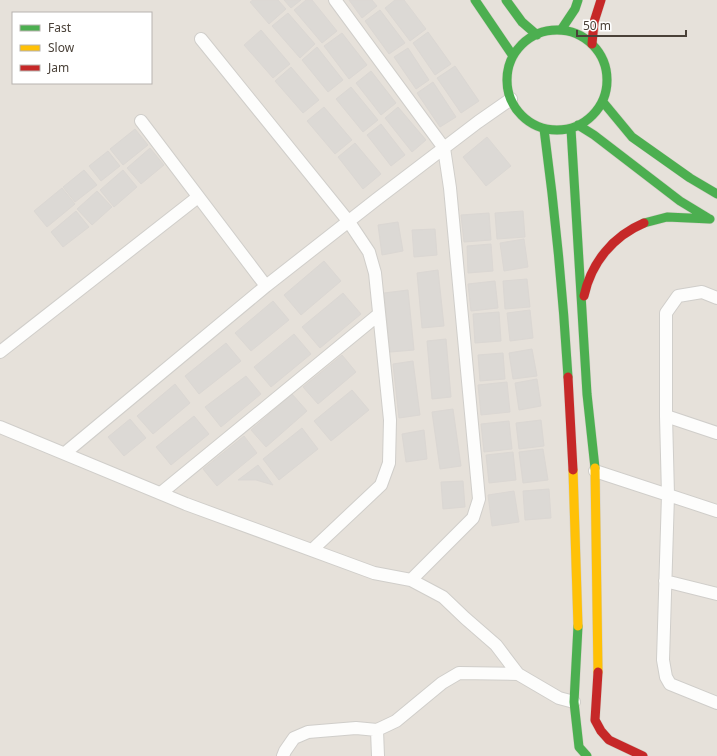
<svg xmlns="http://www.w3.org/2000/svg" width="717" height="756" font-family="'Noto Sans',sans-serif">
<style>
.residential{fill:#e6e1da;fill-rule:evenodd}
.building{fill:#dcd9d5;stroke:#dbd7d3}
.lines{fill:none;stroke-linecap:round;stroke-linejoin:round}
.street-casing{stroke:#d0ceca;stroke-width:14}
.fast-casing{stroke:#d3cec5;stroke-width:10}
.slow-casing{stroke:#d3cec5;stroke-width:10}
.jam-casing{stroke:#d3cec5;stroke-width:10}
.street{stroke:#fdfdfc;stroke-width:12}
.fast{stroke:#4caf50;stroke-width:9}
.slow{stroke:#ffc107;stroke-width:9}
.jam{stroke:#c62828;stroke-width:9}
</style>
<rect width="100%" height="100%" fill="#f2f0ed"/>
<path class="residential" d="M0,0H717V756H0ZM13,13H151V83H13Z"/>
<path class="building" d="M253,0H278L286,9L269,24L250,2Z
M284,0H301L291,8Z
M306,0H312L337,31L322,43L294,10Z
M349,0H372L377,6L362,18Z
M395,0H404L426,29L410,41L385,8Z
M380,10L405,43L389,54L365,21Z
M288,13L315,44L300,58L272,26Z
M261,30L290,64L273,78L244,45Z
M428,32L451,64L435,75L413,43Z
M342,33L367,65L349,79L324,46Z
M317,47L343,80L328,92L302,60Z
M408,48L429,80L416,89L394,57Z
M455,66L479,101L461,113L437,78Z
M291,67L319,100L303,113L275,81Z
M371,71L396,103L381,115L356,83Z
M433,82L456,117L440,127L417,93Z
M351,87L378,120L363,132L336,99Z
M324,107L352,140L335,154L307,121Z
M398,107L426,140L412,152L385,118Z
M381,124L405,155L391,166L367,135Z
M135,129L148,145L123,165L110,149Z
M487,137L511,166L486,186L463,157Z
M355,143L381,174L363,189L338,157Z
M150,148L164,165L141,184L127,168Z
M108,151L120,166L101,181L89,166Z
M84,170L97,185L75,202L63,187Z
M123,170L137,187L114,207L100,190Z
M62,188L75,204L47,227L34,211Z
M97,191L112,207L92,225L77,209Z
M76,211L89,227L63,247L51,232Z
M523,211L525,237L497,239L495,213Z
M489,213L491,240L464,242L461,215Z
M398,222L403,251L382,255L378,225Z
M435,229L437,255L414,257L412,230Z
M524,239L528,267L504,271L500,243Z
M491,244L493,271L468,273L467,246Z
M324,261L341,281L301,315L284,295Z
M438,270L444,326L422,328L417,273Z
M527,279L530,307L505,309L503,281Z
M495,281L498,308L471,311L468,284Z
M408,290L414,350L390,352L384,293Z
M343,293L361,314L320,348L302,327Z
M273,301L289,320L251,351L235,333Z
M530,310L533,338L510,341L507,313Z
M499,312L501,341L475,343L473,314Z
M294,334L311,354L271,387L254,367Z
M446,339L451,397L432,399L427,341Z
M226,343L241,361L199,394L185,376Z
M532,349L537,376L513,379L509,353Z
M503,353L505,379L480,381L478,355Z
M342,355L356,372L318,404L303,387Z
M413,361L420,415L399,418L393,364Z
M246,376L261,394L221,427L205,407Z
M537,379L541,406L519,410L515,383Z
M507,382L510,412L481,415L478,385Z
M175,384L190,403L153,434L137,416Z
M352,390L369,410L331,441L314,421Z
M292,394L307,411L266,447L251,430Z
M453,409L461,466L440,469L432,412Z
M194,416L209,434L171,465L156,447Z
M130,419L146,438L124,456L108,437Z
M541,420L544,446L519,449L516,423Z
M509,421L512,449L484,452L481,424Z
M302,428L318,449L279,480L263,459Z
M424,430L427,459L406,462L402,434Z
M244,436L257,453L217,486L203,469Z
M543,449L548,480L523,483L519,452Z
M513,452L516,480L489,483L486,455Z
M258,465L273,485L256,480H238Z
M463,481L465,507L443,509L441,482Z
M549,489L551,518L525,520L523,491Z
M514,491L519,522L492,526L488,495Z"/>
<g class="lines">
<g class="street-casing">
<path id="street" d="M335,0L444,148L450,188L479,499L473,518L411,580
M201,39L349,222L369,252L375,273L390,420L389,463L381,485L312,550
M141,121L266,286
M717,298L702,292L678,296L666,313V416L668,495L663,660L666,677L670,684L717,703
M0,352L198,197
M666,416L717,433
M0,427L186,504L374,573L411,580L443,597L465,618L496,645L518,674
M65,453L266,286L377,199L478,122L511,99
M595,471L717,511
M161,493L378,315
M665,581L717,594
M377,730L378,756
M283,756L285,751L294,738L308,732L356,728L377,730L396,721L442,683L459,673L518,674L559,698L574,702"/>
</g>
<g class="fast-casing">
<path id="fast" d="M475,0L513,56
M506,0L522,22L537,35
M561,30L575,9L578,0
M507 80a50 50 0 1 1 100 0a50 50 0 1 1-100 0Z
M603,102L632,137L690,178L717,194
M578,125L594,135L680,201L708,218
M544,129C555,211 563,294 568,377
M571,129L587,394L595,468
M644,223L667,217L710,219
M578,626L574,702L579,747L587,756"/>
</g>
<g class="slow-casing">
<path id="slow" d="M595,468L598,672
M573,470L578,626"/>
</g>
<g class="jam-casing">
<path id="jam" d="M592,44L594,22L601,0
M584,296C591,263 613,236 644,223
M568,377L573,470
M598,672L595,720L601,731L609,740L643,756"/>
</g>
<use href="#street" class="street"/>
<use href="#fast" class="fast"/>
<use href="#slow" class="slow"/>
<use href="#jam" class="jam"/>
</g>
<rect x="12" y="12" width="140" height="72" fill="#ffffff" stroke="#b7b3af"/>
<rect x="20" y="25" width="20" height="6" fill="#4caf50" stroke="#b7b3af"/>
<text x="48" y="32" font-size="12" fill="#4a4138">Fast</text>
<rect x="20" y="45" width="20" height="6" fill="#ffc107" stroke="#b7b3af"/>
<text x="48" y="52" font-size="12" fill="#4a4138">Slow</text>
<rect x="20" y="65" width="20" height="6" fill="#c62828" stroke="#b7b3af"/>
<text x="48" y="72" font-size="12" fill="#4a4138">Jam</text>
<path d="M577 30v6h109v-6" fill="none" stroke="#4a4138" stroke-width="2"/>
<text x="583" y="30" font-size="12" fill="#4a4138" stroke="#ffffff" stroke-width="3" paint-order="stroke">50 m</text>
</svg>
